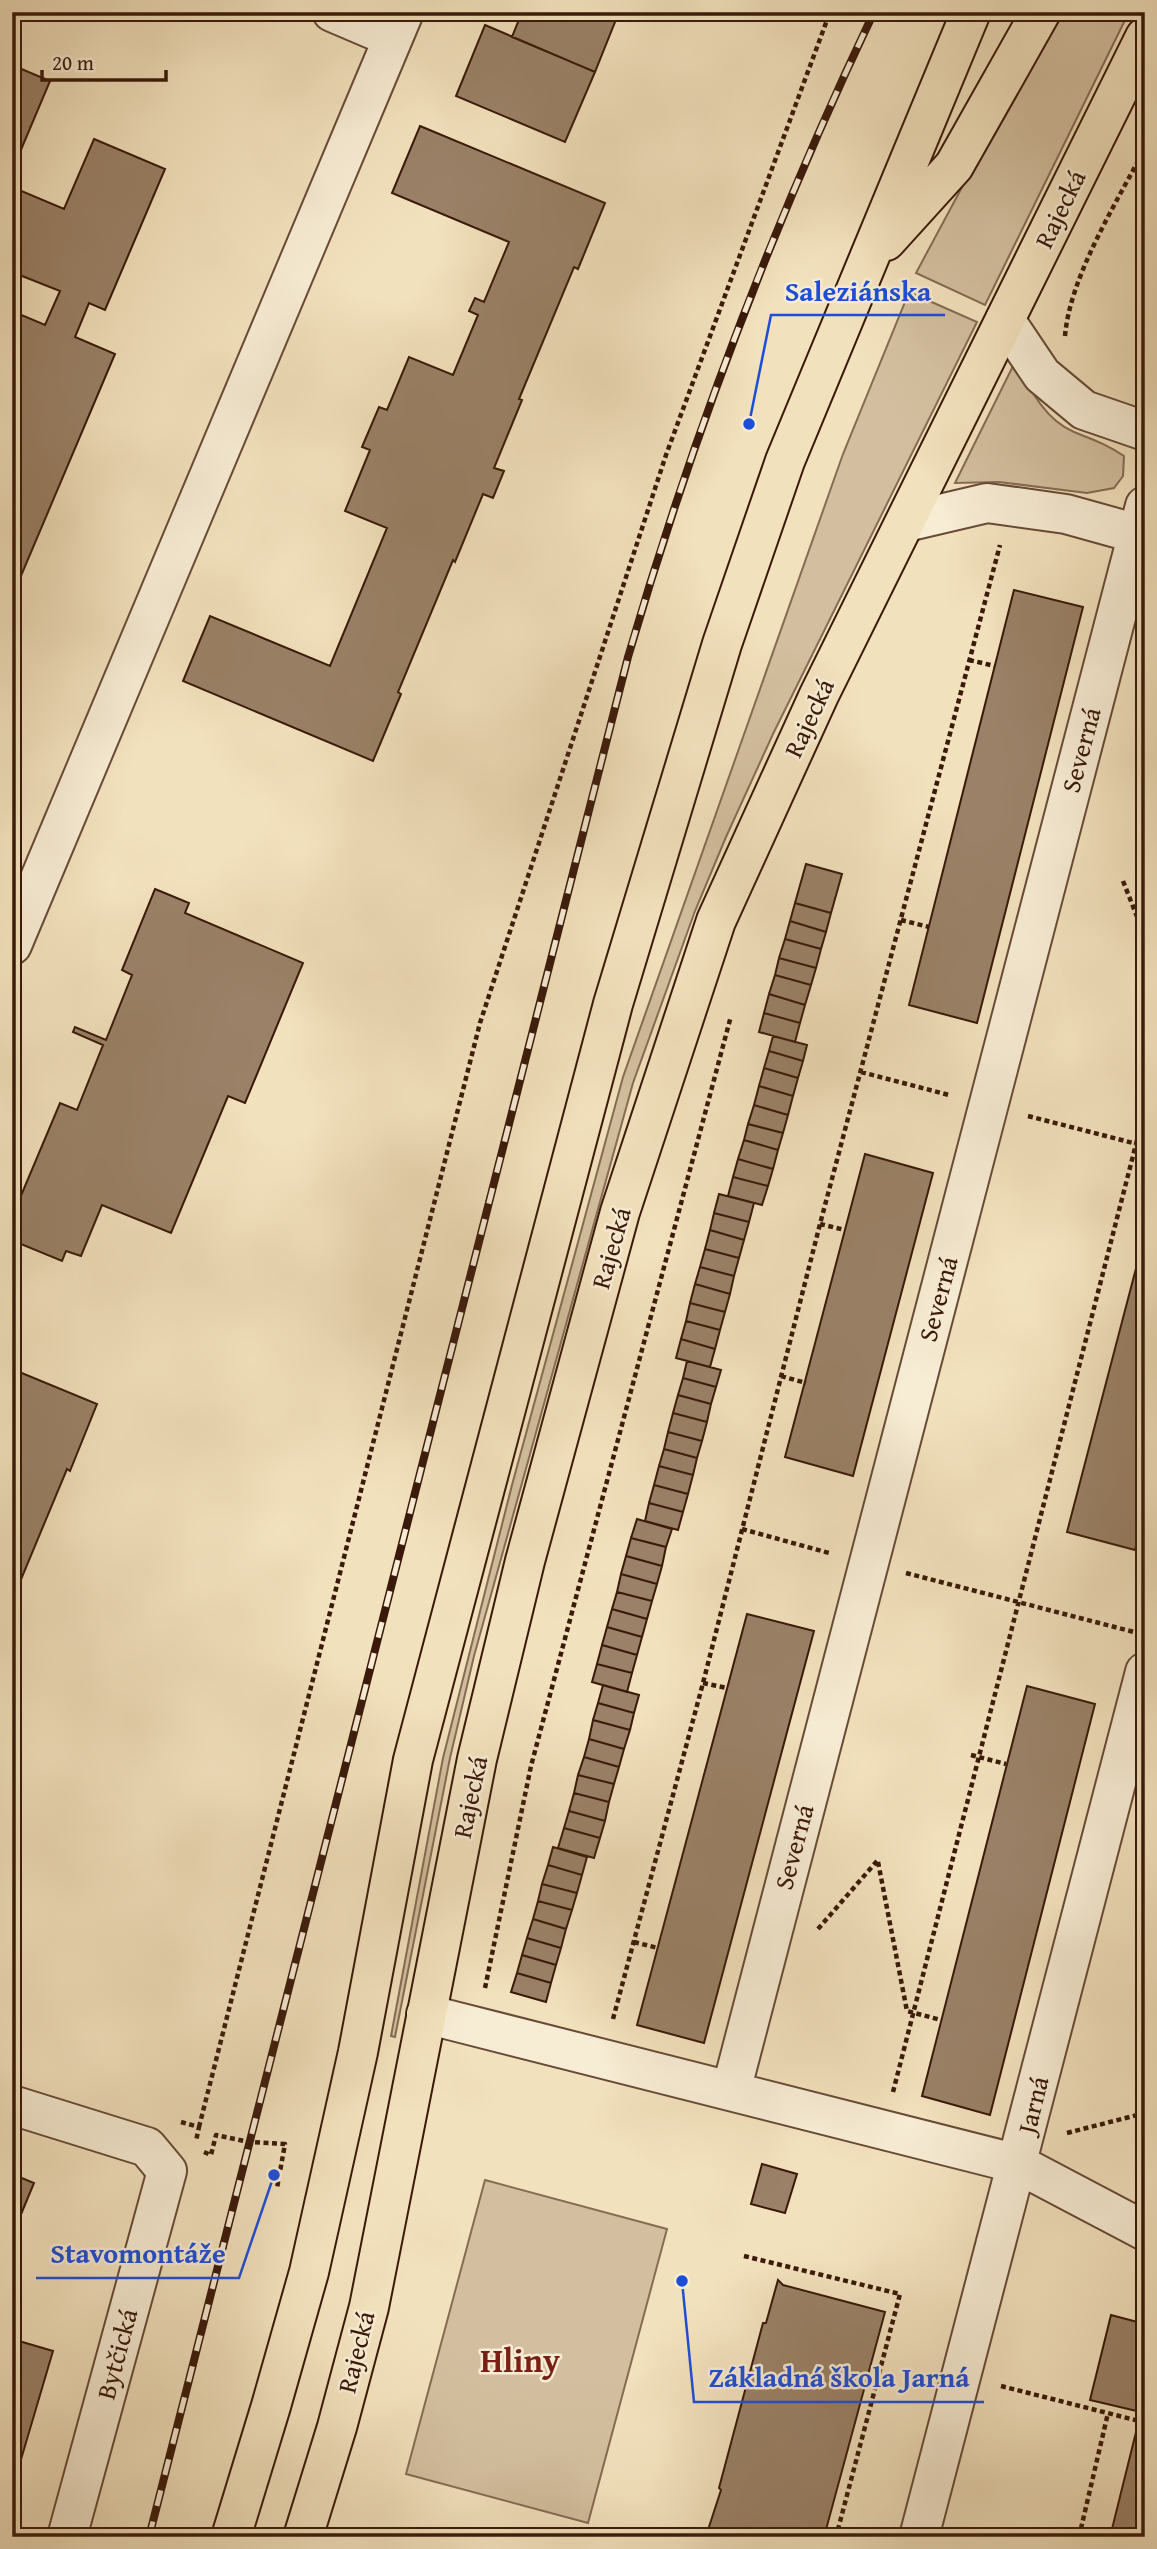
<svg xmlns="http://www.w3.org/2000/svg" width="1157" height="2549" font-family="'Gentium Book Plus',serif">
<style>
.green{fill:#d3bf9f;stroke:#866c54;stroke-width:2}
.building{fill:#9a8167;stroke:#3a190a;stroke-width:2}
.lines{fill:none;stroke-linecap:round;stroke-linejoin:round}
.minor-casing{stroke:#684b37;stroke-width:42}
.major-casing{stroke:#3a190a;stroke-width:42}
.path{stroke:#3a190a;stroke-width:4.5;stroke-dasharray:5 3.5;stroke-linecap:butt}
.minor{stroke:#f7ecd4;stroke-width:38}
.major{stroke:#f2e1bd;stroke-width:38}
.rail-casing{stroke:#3a190a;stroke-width:8}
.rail{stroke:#f7ecd4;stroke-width:5;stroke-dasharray:16;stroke-linecap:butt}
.labels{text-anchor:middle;stroke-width:5;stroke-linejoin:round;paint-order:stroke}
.street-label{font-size:26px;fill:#3a190a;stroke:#f7ecd4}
.district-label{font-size:33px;font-weight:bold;fill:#7a1f14;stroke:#f7ecd4}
.leader{fill:none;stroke:#1d4ed8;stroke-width:2.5}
.callout-dot{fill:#1d4ed8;stroke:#f7ecd4;stroke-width:2.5}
.callout-label{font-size:28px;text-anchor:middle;font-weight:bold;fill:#1d4ed8;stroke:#f7ecd4;stroke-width:5;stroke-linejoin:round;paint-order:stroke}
</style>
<rect width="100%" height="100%" fill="#f2e1bd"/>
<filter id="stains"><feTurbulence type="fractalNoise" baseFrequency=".00286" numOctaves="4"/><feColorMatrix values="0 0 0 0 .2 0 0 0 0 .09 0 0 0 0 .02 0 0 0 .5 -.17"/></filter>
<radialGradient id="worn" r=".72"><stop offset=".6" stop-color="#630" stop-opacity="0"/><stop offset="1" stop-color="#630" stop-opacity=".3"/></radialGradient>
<path class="green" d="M1063,12H1129L985,305L916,273L968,176Z
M909,292L977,322L773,734L726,837L695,911L633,1083L474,1656L450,1758L395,2037L391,2036L443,1758L512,1485L623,1077L843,454Z
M1019,365C1031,392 1046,420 1074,432C1094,440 1106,444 1124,456L1123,476L1114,488L1087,493L999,482L955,483L1012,368Z
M485,2180L667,2229L588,2523L406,2474Z"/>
<path class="building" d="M522,12H619L595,72L512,37Z
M485,25L595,72L565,142L456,96Z
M12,65L50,81L12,171Z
M420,126L605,203L578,269L574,267L519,399L522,400L494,468L504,471L493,498L483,494L455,562L453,560L398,692L401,694L373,761L183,681L210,616L330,666L387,528L345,511L370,450L362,447L379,407L387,410L409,357L453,375L478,315L469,311L475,298L484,302L509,242L392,193Z
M94,139L165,169L105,310L89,303L75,337L115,354L12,597V311L45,325L60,291L12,272V187L64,209Z
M1014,590L1083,607L977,1023L909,1005Z
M806,864L842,874L831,913L795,903Z
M155,889L189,903L185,913L303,963L245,1103L228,1096L171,1233L102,1205L81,1256L66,1251L62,1261L16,1242L21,1232L12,1229V1217L60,1103L77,1110L103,1045L73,1032L75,1027L106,1040L132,975L122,970Z
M795,903L831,913L826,932L790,921Z
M790,921L826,932L821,949L785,939Z
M785,939L821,949L816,968L779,958Z
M779,958L816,968L811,985L775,975Z
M775,975L811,985L805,1005L769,994Z
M769,994L805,1005L800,1023L764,1013Z
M764,1013L800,1023L795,1042L759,1032Z
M773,1036L807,1045L803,1061L769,1051Z
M769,1051L803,1061L798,1078L764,1068Z
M764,1068L798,1078L793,1096L759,1086Z
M759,1086L793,1096L788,1115L754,1105Z
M754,1105L788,1115L783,1133L748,1124Z
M748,1124L783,1133L778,1150L744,1140Z
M744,1140L778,1150L773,1169L738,1159Z
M865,1154L933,1173L853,1476L785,1457Z
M738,1159L773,1169L768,1186L733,1177Z
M733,1177L768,1186L762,1205L728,1196Z
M719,1194L754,1203L749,1222L714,1213Z
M714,1213L749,1222L744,1240L710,1230Z
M710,1230L744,1240L739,1258L705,1249Z
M1145,1234V1514L1135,1550L1067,1532Z
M705,1249L739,1258L734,1276L700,1267Z
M700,1267L734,1276L730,1294L695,1284Z
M695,1284L730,1294L725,1312L690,1303Z
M690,1303L725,1312L720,1330L686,1321Z
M686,1321L720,1330L715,1349L681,1339Z
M681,1339L715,1349L710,1367L676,1358Z
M687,1361L721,1370L716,1387L683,1378Z
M12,1369L97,1404L70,1471L67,1469L12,1601L15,1602L12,1608Z
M683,1378L716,1387L711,1404L678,1395Z
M678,1395L711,1404L707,1422L673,1413Z
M673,1413L707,1422L702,1441L668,1432Z
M668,1432L702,1441L697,1458L664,1449Z
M664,1449L697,1458L693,1475L659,1466Z
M659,1466L693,1475L688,1494L654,1485Z
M654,1485L688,1494L683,1512L649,1503Z
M649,1503L683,1512L678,1530L645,1521Z
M637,1519L672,1529L666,1547L631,1538Z
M631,1538L666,1547L662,1566L626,1556Z
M626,1556L662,1566L657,1584L621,1574Z
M621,1574L657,1584L652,1601L617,1592Z
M617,1592L652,1601L647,1619L612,1609Z
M612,1609L647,1619L642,1637L607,1627Z
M747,1614L814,1631L704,2043L637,2025Z
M607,1627L642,1637L637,1655L602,1645Z
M602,1645L637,1655L632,1673L597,1664Z
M597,1664L632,1673L627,1692L592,1682Z
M603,1685L639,1695L634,1713L598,1703Z
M1027,1686L1095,1704L990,2115L922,2096Z
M598,1703L634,1713L630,1730L593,1720Z
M593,1720L630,1730L624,1749L589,1739Z
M589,1739L624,1749L619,1767L584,1757Z
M584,1757L619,1767L614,1784L578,1775Z
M578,1775L614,1784L609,1802L574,1793Z
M574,1793L609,1802L605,1821L569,1811Z
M569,1811L605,1821L600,1838L564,1828Z
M564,1828L600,1838L594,1858L558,1848Z
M553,1847L587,1857L582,1875L548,1865Z
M1145,1863V1891L1138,1890Z
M548,1865L582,1875L577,1893L542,1884Z
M542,1884L577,1893L572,1910L538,1901Z
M538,1901L572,1910L566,1929L533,1919Z
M533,1919L566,1929L561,1948L527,1938Z
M527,1938L561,1948L556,1965L522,1955Z
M522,1955L556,1965L551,1983L517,1973Z
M517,1973L551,1983L546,2002L511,1992Z
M762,2164L797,2174L785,2213L751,2204Z
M12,2174L34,2183L12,2236Z
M778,2280L783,2285L885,2312L824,2537H735L712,2531L711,2533H707L721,2490L719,2488L763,2323H766Z
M1111,2315L1145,2324V2537H1110L1141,2412L1090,2400Z
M12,2339L53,2351L12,2490Z"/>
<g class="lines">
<g class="minor-casing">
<path id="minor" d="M332,12L393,38
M1005,320L1042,375L1084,410L1145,431
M906,522L987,503L1066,514L1145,536
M12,945L404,12
M426,2014L1018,2164L1145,2231
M731,2091L1145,506
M12,2105L147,2147L167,2171L67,2537
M919,2537L1145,1672"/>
</g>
<g class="major-casing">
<path id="major" d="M886,241L954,166L1041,12
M231,2537L271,2406L309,2272L358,2052L413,1760L613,1004L722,644L785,461L971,12
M303,2537L337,2427L369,2307L477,1759L525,1561L620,1212L716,921L819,695L1145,37"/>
</g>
<path class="path" d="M1065,336C1070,276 1117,202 1145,148
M969,660L995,666
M1123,881L1145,937
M901,920L929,927
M861,1072L949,1095
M1028,1116L1145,1146
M820,1224L845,1230
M781,1376L806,1383
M742,1529L829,1553
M906,1573L1134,1632
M703,1683L727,1688
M971,1755L1006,1764
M878,1862L907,2011L941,2020
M818,1929L877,1861
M634,1942L658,1948
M485,1988L531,1766L731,1016
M613,2019L703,1683L820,1224L1000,545
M893,2092L1145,1109
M181,2122L199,2127L196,2141
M199,2127L480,1023L666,455L830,12
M1067,2133L1145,2113
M204,2152L211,2155L216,2135L249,2142L285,2144L277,2188
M744,2256L900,2294L836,2537
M1141,2323L1145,2309
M1001,2386L1139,2421
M1079,2537L1108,2413"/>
<use href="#minor" class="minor"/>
<use href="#major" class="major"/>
<g class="rail-casing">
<path id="rail" d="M149,2537L628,657C693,434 774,222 874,12"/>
</g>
<use href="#rail" class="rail"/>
</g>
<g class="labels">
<g class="street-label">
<text transform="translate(1060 209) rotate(-64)" y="9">Rajecká</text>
<text transform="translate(809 718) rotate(-65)" y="9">Rajecká</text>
<text transform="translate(1081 750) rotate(-75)" y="9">Severná</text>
<text transform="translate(611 1248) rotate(-74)" y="9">Rajecká</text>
<text transform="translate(938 1299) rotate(-75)" y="9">Severná</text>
<text transform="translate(470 1797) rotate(-78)" y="9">Rajecká</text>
<text transform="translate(794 1847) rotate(-75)" y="9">Severná</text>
<text transform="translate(1033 2105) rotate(-76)" y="9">Jarná</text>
<text transform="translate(356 2352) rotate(-76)" y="9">Rajecká</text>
<text transform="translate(117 2354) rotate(-75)" y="9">Bytčická</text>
</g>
<g class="district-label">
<text x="520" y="2372">Hliny</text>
</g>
</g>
<path class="leader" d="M749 424L771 315H945M274 2175L239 2278H36M682 2281L694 2402H984"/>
<g class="callout-dot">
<circle cx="749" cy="424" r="7"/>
<circle cx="274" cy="2175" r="7"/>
<circle cx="682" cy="2281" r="7"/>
</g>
<g class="callout-label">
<text x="858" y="301">Saleziánska</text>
<text x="138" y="2263">Stavomontáže</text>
<text x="839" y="2387">Základná škola Jarná</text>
</g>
<rect width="1157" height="2549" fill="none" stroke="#f2e1bd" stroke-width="42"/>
<rect x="14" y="14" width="1129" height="2521" fill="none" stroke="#3a190a" stroke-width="3.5"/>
<rect x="21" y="21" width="1115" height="2507" fill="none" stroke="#3a190a" stroke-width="2"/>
<path d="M42 70v10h124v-10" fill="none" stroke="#3a190a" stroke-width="3.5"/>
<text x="52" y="70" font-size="21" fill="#3a190a" stroke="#f7ecd4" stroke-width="5" paint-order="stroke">20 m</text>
<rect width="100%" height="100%" filter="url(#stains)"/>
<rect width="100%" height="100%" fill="url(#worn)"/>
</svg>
